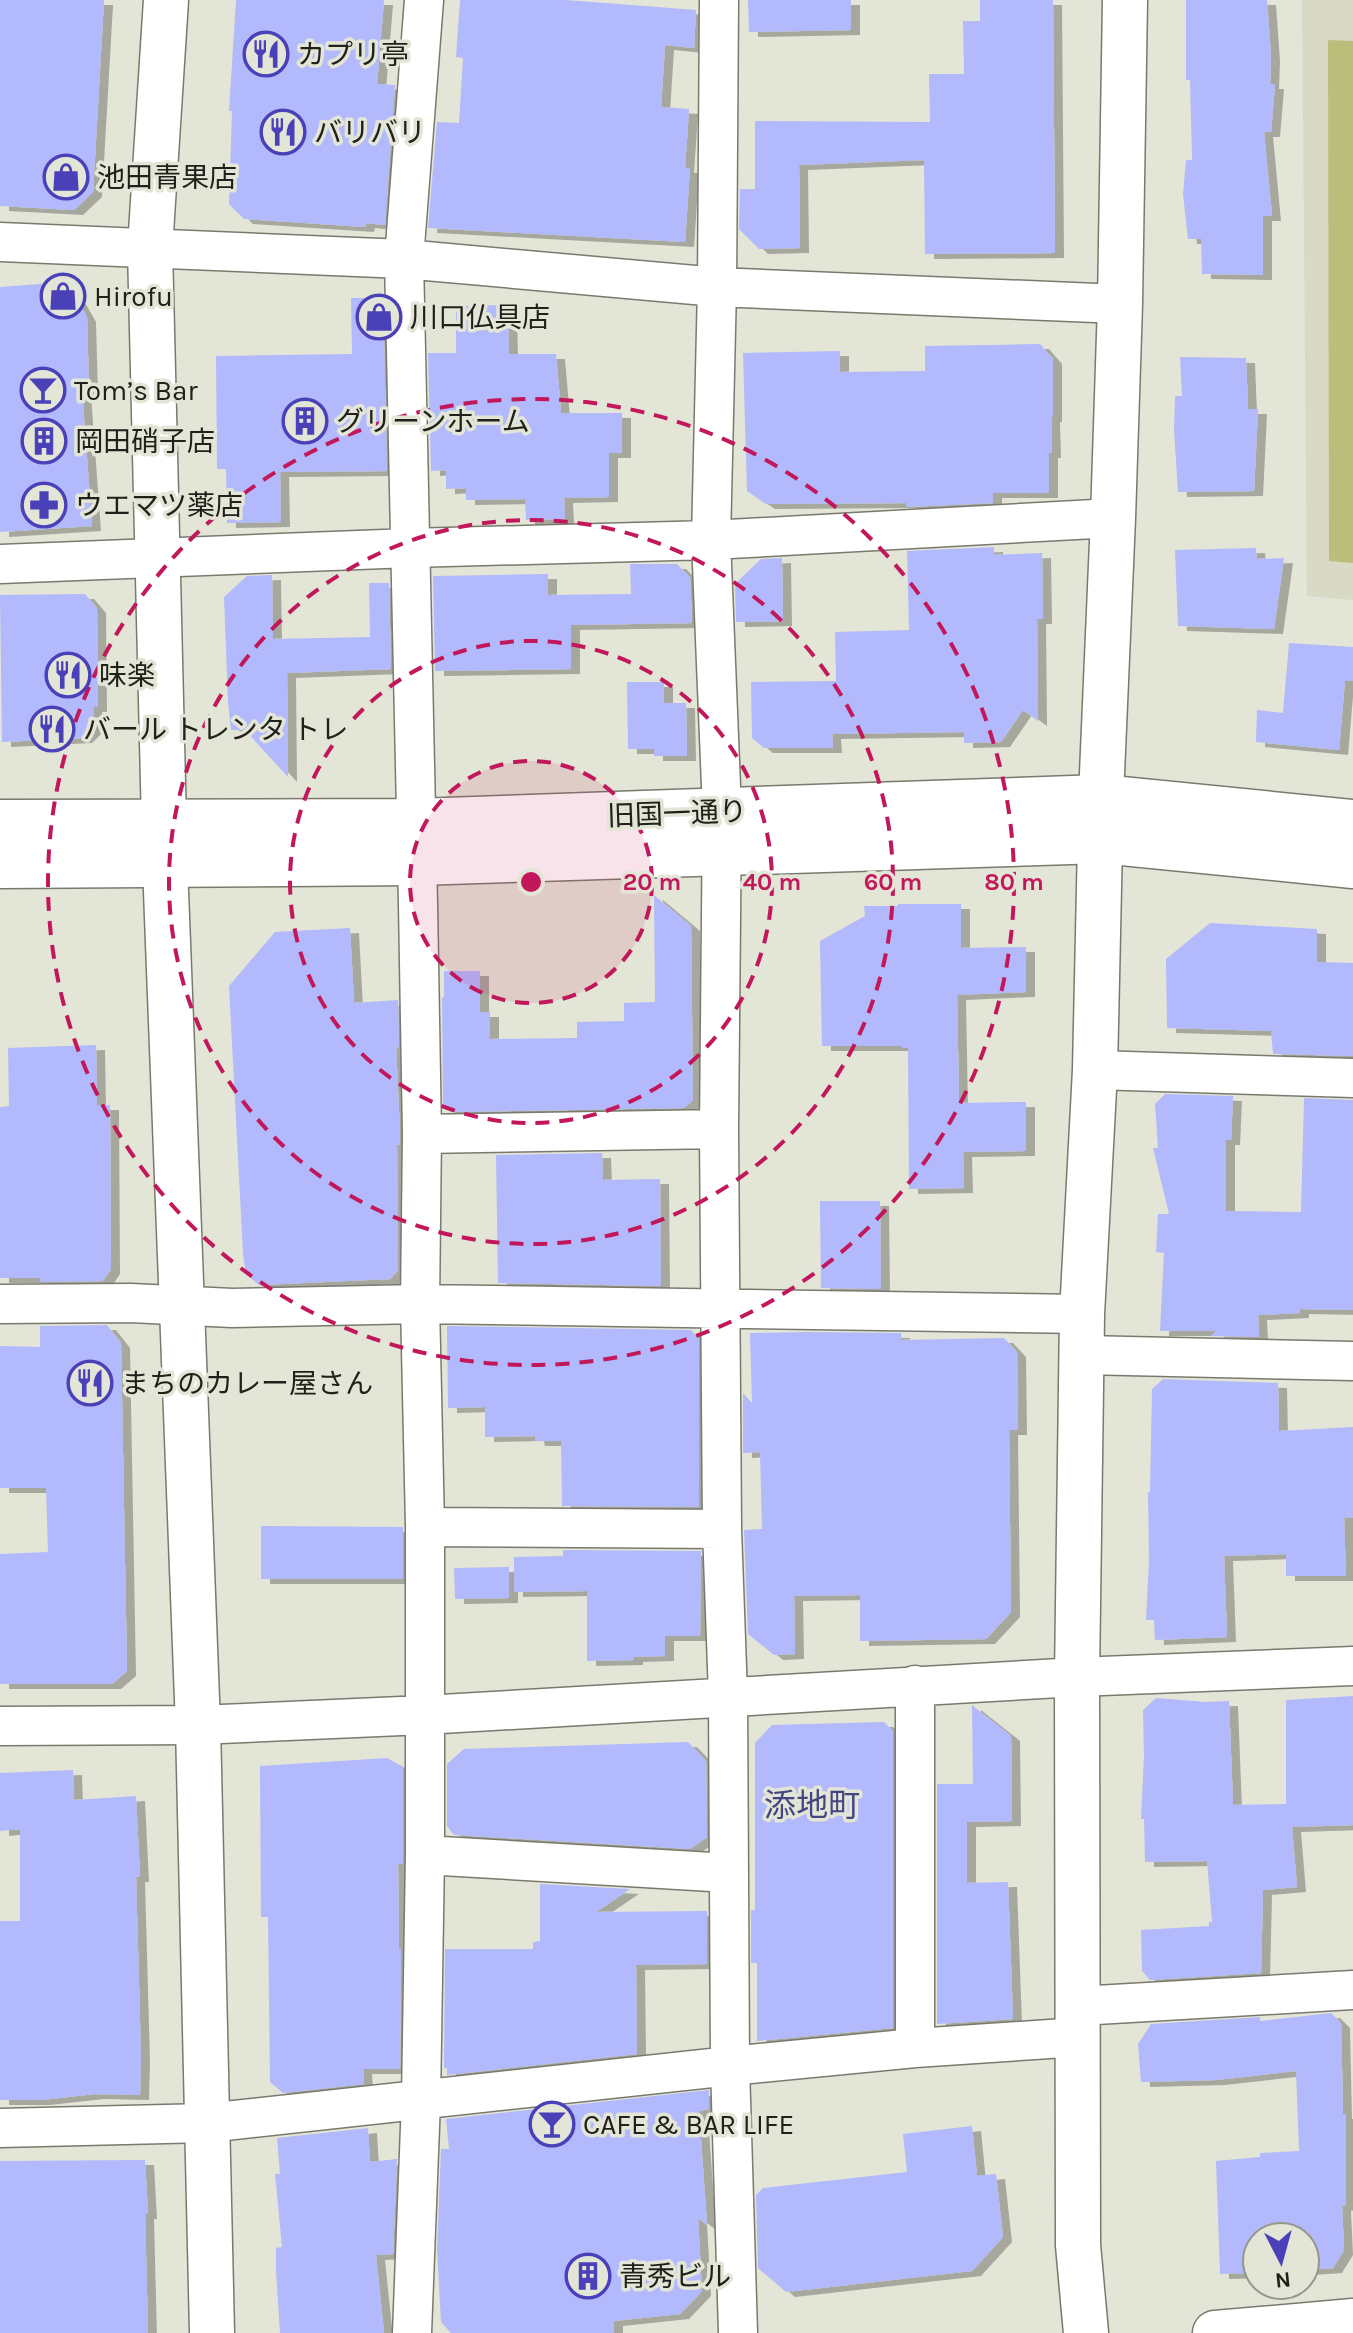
<svg xmlns="http://www.w3.org/2000/svg" width="1353" height="2333" font-family="Karla,'Noto Sans JP',sans-serif">
<style>
.built{fill:#d8dac5}
.green{fill:#babe7a}
.building{fill:#b2b9fc;filter:url(#shadow)}
.lines{fill:none;stroke-linecap:round;stroke-linejoin:round}
.minor-casing{stroke:#797a6d;stroke-width:41}
.tertiary-casing{stroke:#797a6d;stroke-width:47}
.secondary-casing{stroke:#797a6d;stroke-width:47}
.minor{stroke:#fff;stroke-width:38}
.tertiary{stroke:#fff;stroke-width:44}
.secondary{stroke:#fff;stroke-width:44}
.ring{fill:none;stroke:#c2185b;stroke-width:4;stroke-dasharray:14 10}
.labels{text-anchor:middle;stroke-width:7;stroke-linejoin:round;paint-order:stroke}
.poi-label{font-size:28px;fill:#20211b;stroke:#e3e5d6;text-anchor:start}
.street-label{font-size:28px;fill:#20211b;stroke:#e3e5d6}
.quarter-label{font-size:32px;fill:#444683;stroke:#e3e5d6}
.centre{fill:#c2185b;stroke:#e3e5d6;stroke-width:4}
.ring-label{font-size:24px;text-anchor:middle;font-weight:bold;fill:#c2185b;stroke:#e3e5d6;stroke-width:7;stroke-linejoin:round;paint-order:stroke}
</style>
<defs>
<filter id="shadow"><feDropShadow dx="9" dy="5" stdDeviation="0" flood-color="#0004"/></filter>
</defs>
<rect width="100%" height="100%" fill="#e3e5d6"/>
<path class="built" d="M1302,0H1353V600L1307,596Z"/>
<path class="green" d="M1328,40L1353,41V563L1329,561Z"/>
<path class="building" d="M0,0H104L93,192L74,210L0,206Z
M236,0H384L377,84L395,85L385,225L366,223L365,227L244,219L229,204L232,111H229Z
M460,0H566L696,10L694,48L665,45L661,107L689,109L685,168H690L685,242L428,228L437,122L459,123L463,58L456,57Z
M748,0H851V30L749,32Z
M980,0H1053L1055,253L925,254L924,160L799,165L800,248L759,249L739,229L740,189H755V121L930,122L929,74H964L963,21H980Z
M1186,0H1267L1271,56L1270,84H1275L1271,132H1264L1272,216H1263V275L1202,274L1201,239H1188L1183,194L1186,160H1192L1190,80H1186Z
M67,282L87,317L89,390H82L92,526L0,532V287Z
M351,298H383L387,471L280,472L281,522L227,523L226,469H217L216,356L352,354Z
M508,305L509,354H556L561,413H622V453H609V497L564,498L565,519L526,520L525,499L466,500V488L446,489V470L431,471L428,353H456V306Z
M1040,344L1053,359V417H1051L1052,453H1049V493H993V503L906,507V503L766,504L747,491L743,353L840,351V372L925,371V346Z
M1180,357L1246,358L1248,409H1258L1254,491L1178,492L1174,430L1175,396H1182Z
M994,547V555L1042,553L1043,619H1037L1038,721L1023,710L1001,742L964,743V732L832,734L833,748H764L752,738L751,682L836,681L835,632L909,630L907,551Z
M1256,548L1257,559L1284,558L1274,629L1178,626L1175,550Z
M782,558L783,621L736,622L735,584L761,559Z
M630,564H677L690,577L692,623L571,625V669L435,671L433,576L548,574V595L631,594Z
M272,575L273,639L370,637L369,583H389L391,669L287,673L288,777L245,730H231L228,702L224,597L247,576Z
M85,594L97,608L98,707H93L94,727L83,738L2,742L0,595Z
M1289,643L1353,647V681L1345,680L1339,750L1256,742L1257,710L1283,713Z
M627,682H664V703H686L687,756H654V749H628Z
M654,895L691,926L693,1100L684,1108L450,1112L443,1104L442,998L444,997V971H480V1012H490V1039L577,1038V1022L624,1021V1003L655,1002Z
M898,904H961V948L1026,947V992L957,995L959,1103L1026,1102V1151L963,1152L964,1188L909,1189L908,1048H902V1046H822L820,941L865,916L864,906H898Z
M1210,923L1317,929V962L1353,963V1056L1273,1054L1271,1031L1167,1028L1166,959Z
M350,928L354,1003L398,1000L399,1049L396,1045L400,1134V1145H397L398,1270L390,1279L259,1285L246,1274L243,1254L229,986L275,932Z
M96,1045L97,1105H110L111,1269L103,1281L40,1282V1278H0V1107L9,1106L8,1048Z
M1165,1094L1233,1096L1231,1140H1226V1211L1301,1212L1304,1098L1353,1100V1310L1300,1309V1313L1258,1315L1259,1337L1211,1336L1216,1331H1160L1164,1253L1156,1252L1158,1214H1169L1153,1148H1158L1155,1104Z
M602,1153L603,1180L660,1179L661,1286L498,1283L496,1155Z
M820,1201H880L881,1289L821,1288Z
M107,1325L121,1343L127,1671L112,1684H0V1554L48,1552L46,1488H0V1346L40,1347V1326Z
M447,1326L691,1330L699,1339V1507L562,1506L561,1441H536L535,1436L485,1437V1407L448,1408Z
M809,1332L901,1333V1340L1004,1338L1017,1352L1018,1430H1009L1011,1612L986,1639L860,1641V1595L794,1596L795,1654L774,1655L748,1634L744,1530L762,1529L760,1452L743,1453V1393L752,1403L750,1333Z
M1163,1379L1278,1383L1279,1431L1353,1427V1518L1344,1517L1346,1576H1286V1554L1224,1556L1227,1637L1155,1640L1154,1620H1146L1149,1561L1148,1492H1150L1152,1389Z
M261,1526L403,1527V1579H261Z
M563,1550L701,1551L700,1636H665V1656L634,1657V1660L587,1661V1591L514,1592V1557L563,1556Z
M509,1567V1598L455,1599L454,1568Z
M1353,1696V1825L1292,1827L1297,1887L1263,1890L1261,1973L1150,1980L1142,1971L1141,1930L1209,1926V1922H1212L1207,1861L1145,1862L1144,1819H1141L1144,1756L1143,1710L1156,1698L1206,1702L1229,1701L1233,1805L1286,1804V1700Z
M972,1705L1011,1736L1012,1821L967,1822V1883L1008,1882L1013,2019L937,2024V1784H973Z
M884,1722L893,1731V2028L757,2041V1963H751V1910H755V1743L772,1725Z
M688,1742L706,1761L707,1837L690,1849L454,1835L447,1826V1764L464,1749Z
M387,1758L403,1767V1864H398L399,1949H401L400,2069H363L364,2084L283,2093L270,2082L268,1917H261L260,1766Z
M73,1770L74,1800L136,1796L140,1877H136L141,2057L140,2095L95,2094L41,2100H0V1921H20V1829L0,1831V1773Z
M540,1884L630,1889L596,1912L707,1911V1964L636,1965L637,2054L447,2075V2068H444L445,1949H533V1942L540,1941Z
M1331,2013L1341,2023L1343,2114H1346V2205L1342,2206L1344,2250L1333,2268L1305,2270V2237H1257V2273L1220,2274L1216,2161L1260,2157V2153L1299,2151L1296,2071L1216,2080L1141,2082L1138,2044L1151,2024L1260,2017V2021Z
M709,2090V2109L699,2111L707,2225L698,2218L702,2291L680,2314L614,2321V2333H451L441,2322L437,2250L441,2149H449L446,2119Z
M972,2126L977,2176L996,2174L1003,2237L972,2271L786,2292L758,2268L756,2195L763,2188L907,2172L903,2134Z
M368,2128L370,2162L397,2159L393,2254L376,2255L384,2333H280L276,2271V2248L282,2247L275,2174H280L277,2138Z
M145,2160L148,2214H145L148,2333H0V2161Z"/>
<g class="lines">
<g class="minor-casing">
<path id="minor" d="M719,0L717,287L711,540L722,811L719,1129L722,1529L728,1696L730,2066L738,2333
M0,242L404,259L717,287L1120,304
M0,564L410,548L711,540L1113,518
M1095,1070L1353,1078
M422,1134L719,1129
M0,1304L131,1303L232,1308L420,1304L1082,1314
M1083,1355L1353,1361
M425,1527L722,1529
M0,1726L198,1725L424,1715L1077,1677L1353,1666
M425,1855L729,1873
M1079,2006L1353,1990
M915,2048V1685
M0,2128L207,2123L730,2066L915,2048L1079,2037
M412,2333L421,2101L425,1855V1527L420,1304L422,1134L418,904L404,259L424,0"/>
</g>
<g class="tertiary-casing">
<path id="tertiary" d="M166,0L150,248L165,865L198,1725L212,2333
M1086,2333L1078,2245L1077,1677L1082,1314L1095,1070L1101,797L1113,518L1120,304L1125,0
M1215,2333L1353,2321"/>
</g>
<g class="secondary-casing">
<path id="secondary" d="M0,822L416,821L1101,797L1353,822
M0,866L417,863L1102,841L1353,866"/>
</g>
<use href="#minor" class="minor"/>
<use href="#tertiary" class="tertiary"/>
<use href="#secondary" class="secondary"/>
</g>
<circle cx="531" cy="882" r="121" fill="#c2185b" fill-opacity=".12"/>
<g class="ring">
<circle cx="531" cy="882" r="121"/>
<circle cx="531" cy="882" r="241"/>
<circle cx="531" cy="882" r="362"/>
<circle cx="531" cy="882" r="483"/>
</g>
<defs>
<g id="restaurant-ring" transform="scale(2.3)"><circle r="9.5" fill="#e3e5d6" stroke="#4a41b8" stroke-width="1.5"/><path d="M-5-6h1v4h1v-4h1v4h1v-4h1v5L-1.5 .5V6h-2V.5L-5-1ZM5-6V6H3V1.5H1.5Q1.5-4 5-6Z" fill="#4a41b8"/></g>
<g id="shop-ring" transform="scale(2.3)"><circle r="9.5" fill="#e3e5d6" stroke="#4a41b8" stroke-width="1.5"/><path d="M-5-2.5h2.3a2.7 3.5 0 0 1 5.4 0H5L5.5 6h-11ZM-1.5-2.5h3a1.5 2.3 0 0 0-3 0Z" fill="#4a41b8"/></g>
<g id="bar-ring" transform="scale(2.3)"><circle r="9.5" fill="#e3e5d6" stroke="#4a41b8" stroke-width="1.5"/><path d="M-6-5H6L.8 .8V4.5H3.5V6h-7V4.5H-.8V.8Z" fill="#4a41b8"/></g>
<g id="building-ring" transform="scale(2.3)"><circle r="9.5" fill="#e3e5d6" stroke="#4a41b8" stroke-width="1.5"/><path d="M-4-6H4V6H1V3H-1V6H-4ZM-2.5-4.3h1.7v1.8h-1.7ZM.8-4.3h1.7v1.8H.8ZM-2.5-1h1.7V.8h-1.7ZM.8-1h1.7V.8H.8Z" fill="#4a41b8"/></g>
<g id="pharmacy-ring" transform="scale(2.3)"><circle r="9.5" fill="#e3e5d6" stroke="#4a41b8" stroke-width="1.5"/><path d="M-2-6h4v4h4v4h-4v4h-4v-4h-4v-4h4Z" fill="#4a41b8"/></g>
</defs>
<g fill-rule="evenodd">
<use href="#restaurant-ring" x="266" y="54"/>
<use href="#restaurant-ring" x="283" y="132"/>
<use href="#shop-ring" x="66" y="177"/>
<use href="#shop-ring" x="63" y="296"/>
<use href="#shop-ring" x="379" y="317"/>
<use href="#bar-ring" x="43" y="390"/>
<use href="#building-ring" x="305" y="421"/>
<use href="#building-ring" x="44" y="441"/>
<use href="#pharmacy-ring" x="44" y="505"/>
<use href="#restaurant-ring" x="68" y="675"/>
<use href="#restaurant-ring" x="52" y="729"/>
<use href="#restaurant-ring" x="90" y="1383"/>
<use href="#bar-ring" x="552" y="2124"/>
<use href="#building-ring" x="588" y="2276"/>
</g>
<g class="labels">
<g class="poi-label">
<text x="297" y="64">カプリ亭</text>
<text x="314" y="142">バリバリ</text>
<text x="97" y="187">池田青果店</text>
<text x="94" y="306">Hirofu</text>
<text x="410" y="327">川口仏具店</text>
<text x="74" y="400">Tom’s Bar</text>
<text x="336" y="431">グリーンホーム</text>
<text x="75" y="451">岡田硝子店</text>
<text x="75" y="515">ウエマツ薬店</text>
<text x="99" y="685">味楽</text>
<text x="83" y="739">バール トレンタ トレ</text>
<text x="121" y="1393">まちのカレー屋さん</text>
<text x="583" y="2134">CAFE &amp; BAR LIFE</text>
<text x="619" y="2286">青秀ビル</text>
</g>
<g class="street-label">
<text transform="translate(677 813) rotate(-2)" y="10">旧国一通り</text>
</g>
<g class="quarter-label">
<text x="812" y="1816">添地町</text>
</g>
</g>
<circle cx="531" cy="882" r="12" class="centre"/>
<g class="ring-label">
<text x="652" y="890">20 m</text>
<text x="772" y="890">40 m</text>
<text x="893" y="890">60 m</text>
<text x="1014" y="890">80 m</text>
</g>
<g transform="translate(1281 2261) rotate(174)"><circle r="38" fill="#e3e5d6" stroke="#95978b" stroke-width="2"/>
<path d="M0-6L14 30L0 20L-14 30Z" fill="#4a41b8"/>
<text y="-12" font-size="22" font-weight="bold" text-anchor="middle" fill="#20211b">N</text>
</g>
</svg>
